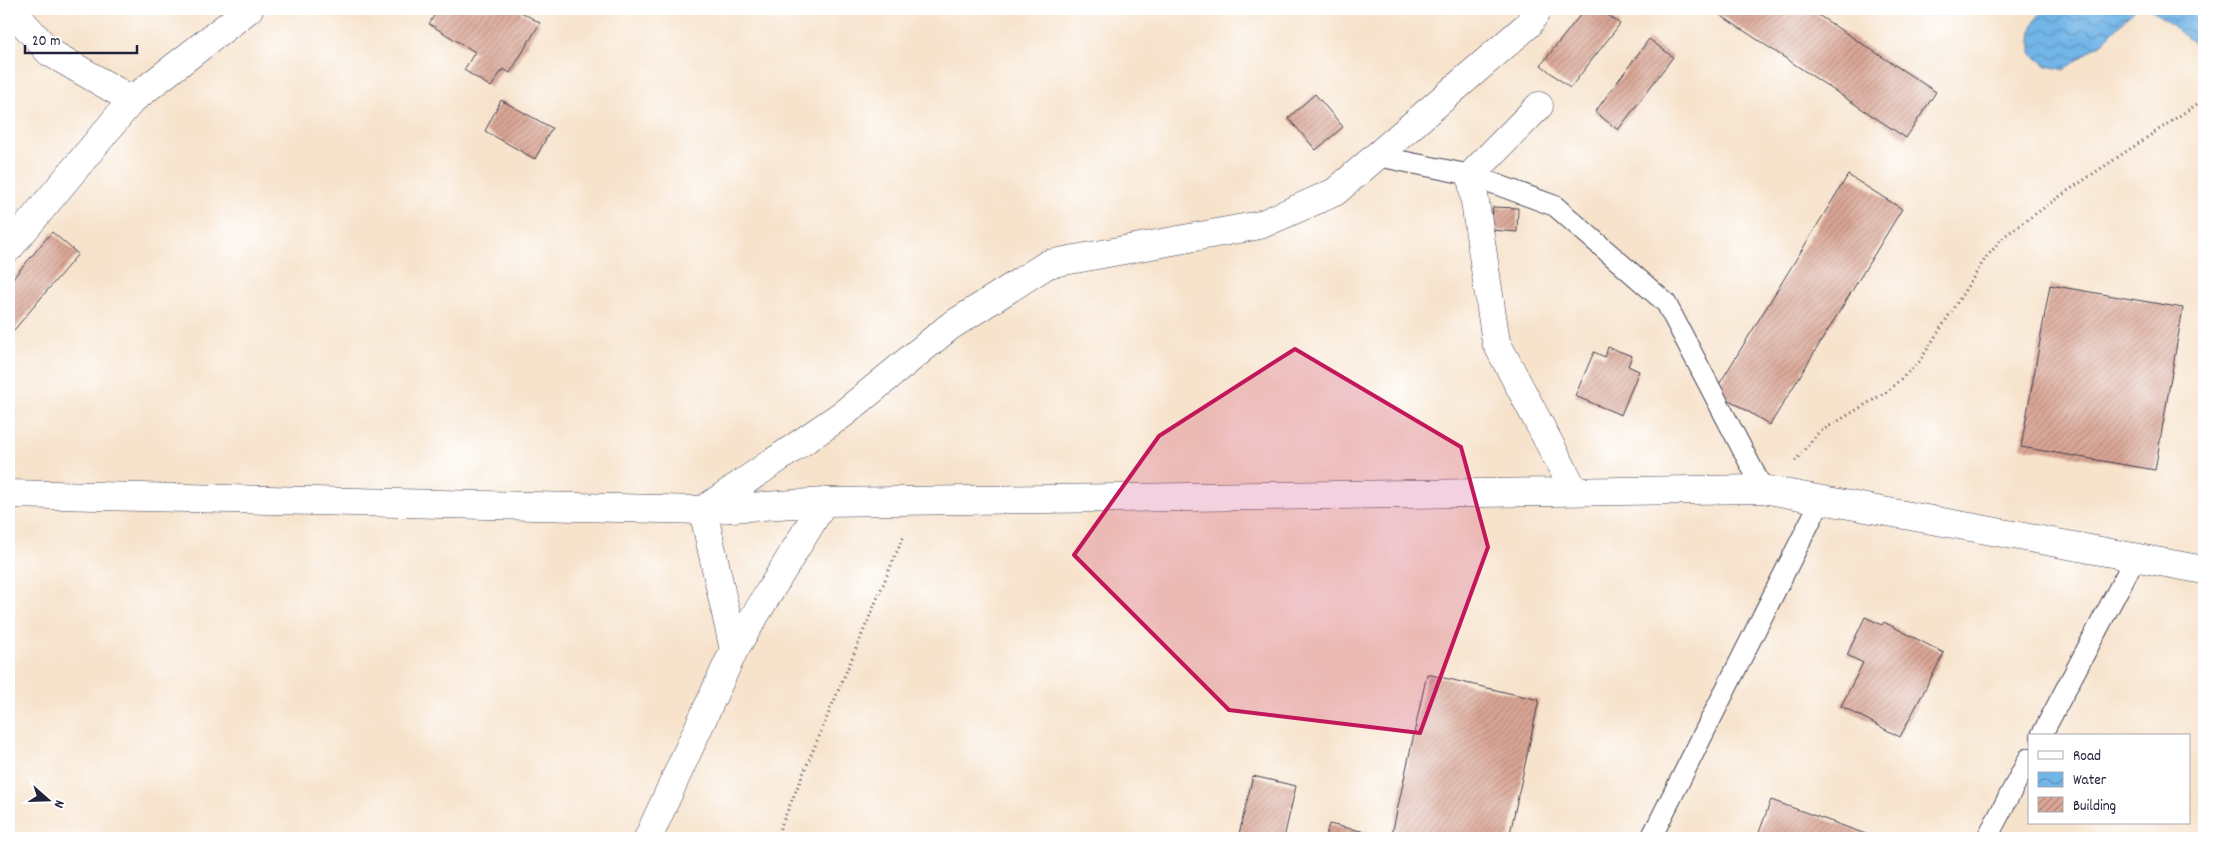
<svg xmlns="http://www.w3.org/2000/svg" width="2213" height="847" font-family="Dekko,sans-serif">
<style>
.water{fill:url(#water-waves);stroke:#4a6c91}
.building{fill:url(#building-hatch)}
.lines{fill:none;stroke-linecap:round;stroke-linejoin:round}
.lane-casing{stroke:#423f51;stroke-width:22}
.street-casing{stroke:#423f51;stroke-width:29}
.path{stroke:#423f51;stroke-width:3;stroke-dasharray:1 4;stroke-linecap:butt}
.lane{stroke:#fff;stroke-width:20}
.street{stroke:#fff;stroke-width:28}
.marked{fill:#c2185b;fill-opacity:0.2;stroke:#c2185b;stroke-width:4;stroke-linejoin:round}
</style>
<defs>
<pattern id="water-waves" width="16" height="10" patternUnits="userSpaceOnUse" patternTransform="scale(1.25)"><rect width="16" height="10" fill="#72b5e7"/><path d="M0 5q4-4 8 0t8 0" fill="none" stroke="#5d93bc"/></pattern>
<pattern id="building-hatch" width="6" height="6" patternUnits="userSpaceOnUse" patternTransform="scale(1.25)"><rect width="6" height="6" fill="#daa695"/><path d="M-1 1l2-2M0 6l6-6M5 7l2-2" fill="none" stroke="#b0877b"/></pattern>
</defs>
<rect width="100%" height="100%" fill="#fff"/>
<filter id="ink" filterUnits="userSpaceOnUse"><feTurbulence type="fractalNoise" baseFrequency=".02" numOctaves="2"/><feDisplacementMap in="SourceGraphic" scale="10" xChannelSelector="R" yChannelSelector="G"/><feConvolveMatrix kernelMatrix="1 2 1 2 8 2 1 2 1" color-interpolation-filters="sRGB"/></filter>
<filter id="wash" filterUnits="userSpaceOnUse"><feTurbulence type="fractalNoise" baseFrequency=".0096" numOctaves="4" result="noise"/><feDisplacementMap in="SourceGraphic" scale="20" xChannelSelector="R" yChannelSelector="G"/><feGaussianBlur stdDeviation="1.12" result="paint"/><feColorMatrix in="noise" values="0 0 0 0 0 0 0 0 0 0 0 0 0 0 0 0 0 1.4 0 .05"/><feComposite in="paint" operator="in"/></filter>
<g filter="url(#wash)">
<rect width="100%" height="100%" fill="#f7e3cc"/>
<path class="water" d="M2045,9H2135L2103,42L2064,70L2047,66L2031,53C2031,35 2030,21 2045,9Z
M2150,9H2204V51L2151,9Z"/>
<g id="blocks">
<path class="building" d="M438,9H516L540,23L510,73L503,69L491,87L464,70L475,52L429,24Z
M1585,9H1600L1620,24L1570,88L1541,65Z
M1711,9H1809L1936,92L1906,138Z
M1649,39L1673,57L1618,130L1595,112Z
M1315,94L1343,127L1316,150L1288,118Z
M501,100L552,128L535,159L485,131Z
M1848,175L1902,209L1770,425L1715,391Z
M1493,207L1518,208L1517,232L1491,230Z
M52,232L78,254L9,336V283Z
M2050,285L2183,308L2155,470L2021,447Z
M1608,347L1632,356L1628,366L1639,371L1621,415L1575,396L1594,352L1605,357Z
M1865,617L1882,625L1884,622L1944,653L1900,737L1841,706L1863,663L1847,655Z
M1427,674L1539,700L1509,838H1410L1392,834Z
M1253,776L1296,786L1284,838H1238Z
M1771,800L1877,838H1757Z
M1329,824L1388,837V838H1325Z"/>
</g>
</g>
<g filter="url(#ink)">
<use href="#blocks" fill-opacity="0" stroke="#423f51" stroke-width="1"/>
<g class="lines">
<g class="lane-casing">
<path id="lane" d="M1377,156L1471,175L1555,206L1666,303L1763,489
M2041,736L2136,556
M1651,838L1822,498
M1987,838L2029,758"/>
</g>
<g class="street-casing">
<path id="street" d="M11,9L49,52L132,100
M1539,106L1471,175L1496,342L1574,490
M9,248L132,100L249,9
M9,494L703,510L824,502L1763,489L2204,570
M734,650L703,510L843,414L949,327L1048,264L1260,225L1335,192L1528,25L1538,9
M648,838L734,650L824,502"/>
</g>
<path class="path" d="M1795,461L1818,433L1888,391L1919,362L1987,256L2006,235L2066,192L2203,100
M776,838L904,535"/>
<use href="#lane" class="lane"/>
<use href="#street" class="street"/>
</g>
</g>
<path class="marked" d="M1295,349L1461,447L1488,547L1420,733L1229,710L1074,555L1159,436Z"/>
<rect width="2213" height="847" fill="none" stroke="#fff" stroke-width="30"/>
<rect x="2028" y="734" width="162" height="90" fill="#ffffff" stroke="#a7a7b1"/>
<rect x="2038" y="751" width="25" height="8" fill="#ffffff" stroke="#a7a7b1"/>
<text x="2073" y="760" font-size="15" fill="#22223b">Road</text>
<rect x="2038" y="772" width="25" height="15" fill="url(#water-waves)" stroke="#a7a7b1"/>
<text x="2073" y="784" font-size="15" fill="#22223b">Water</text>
<rect x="2038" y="797" width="25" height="15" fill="url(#building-hatch)" stroke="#a7a7b1"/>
<text x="2073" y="810" font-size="15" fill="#22223b">Building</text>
<g transform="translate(48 800) rotate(110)" stroke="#ffffff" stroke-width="4" paint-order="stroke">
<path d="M0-4L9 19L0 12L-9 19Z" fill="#22223b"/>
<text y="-8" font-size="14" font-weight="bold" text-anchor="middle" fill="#22223b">N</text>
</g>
<path d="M25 45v8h112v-8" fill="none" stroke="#22223b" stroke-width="2.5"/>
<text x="32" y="45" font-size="15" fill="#22223b" stroke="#ffffff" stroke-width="4" paint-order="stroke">20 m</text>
</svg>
